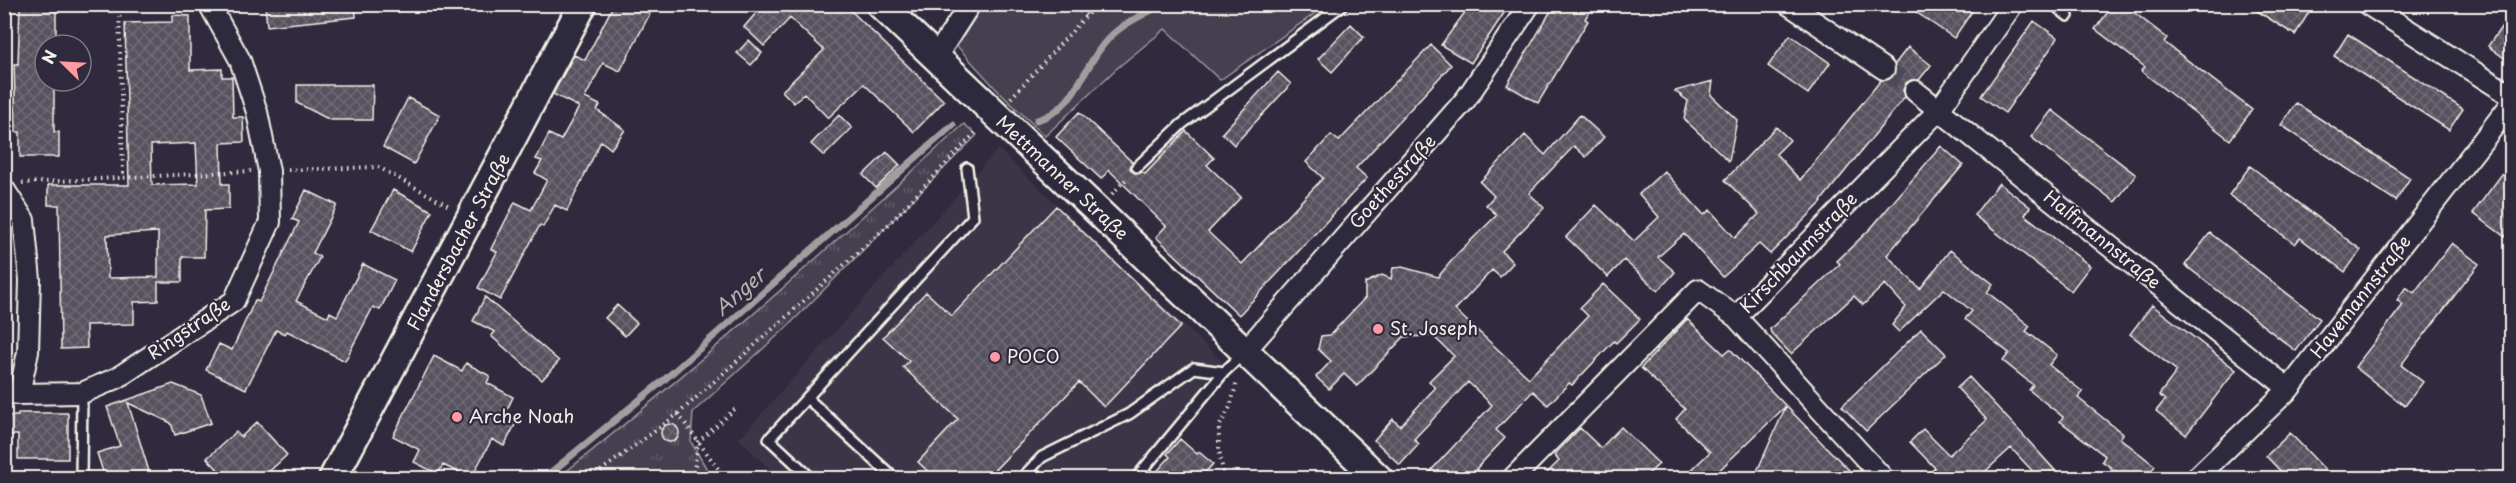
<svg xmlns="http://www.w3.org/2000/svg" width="2516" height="483" font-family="'Playpen Sans',sans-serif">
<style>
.built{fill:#3b3647}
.grass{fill:url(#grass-tufts);stroke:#9c989c;stroke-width:1.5}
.green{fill:#454050;stroke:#9c989c;stroke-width:1.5}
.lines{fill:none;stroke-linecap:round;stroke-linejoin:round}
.stream{stroke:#a19ea0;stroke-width:7}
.building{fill:url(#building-cross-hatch);stroke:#f4f1e8;stroke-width:1.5;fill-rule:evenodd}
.street-tunnel{stroke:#4d4857;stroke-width:20;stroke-dasharray:20 10;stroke-linecap:butt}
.lane-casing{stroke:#f4f1e8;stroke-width:14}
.street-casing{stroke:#f4f1e8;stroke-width:24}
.secondary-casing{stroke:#f4f1e8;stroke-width:32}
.path{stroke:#f4f1e8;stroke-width:4;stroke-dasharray:1.5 4.5;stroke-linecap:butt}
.lane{stroke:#2f2a3d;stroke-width:9}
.street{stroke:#2f2a3d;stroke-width:20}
.secondary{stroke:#2f2a3d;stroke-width:27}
.poi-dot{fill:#ff9aa2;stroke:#2f2a3d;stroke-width:2}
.labels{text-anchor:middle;stroke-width:4.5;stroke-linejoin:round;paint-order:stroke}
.street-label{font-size:18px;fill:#f4f1e8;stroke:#2f2a3d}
.poi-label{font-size:18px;fill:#f4f1e8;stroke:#2f2a3d;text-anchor:start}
.water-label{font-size:20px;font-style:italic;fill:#b6b2b2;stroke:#2f2a3d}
</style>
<defs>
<pattern id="grass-tufts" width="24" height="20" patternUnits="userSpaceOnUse" patternTransform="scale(1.5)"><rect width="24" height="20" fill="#454050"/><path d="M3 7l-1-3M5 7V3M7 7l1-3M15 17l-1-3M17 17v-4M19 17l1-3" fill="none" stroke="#605c69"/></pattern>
<pattern id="building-cross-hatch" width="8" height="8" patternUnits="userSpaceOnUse" patternTransform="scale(1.5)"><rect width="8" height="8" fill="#56525f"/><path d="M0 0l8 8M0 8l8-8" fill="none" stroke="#6f6b76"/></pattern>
</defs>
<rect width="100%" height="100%" fill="#2f2a3d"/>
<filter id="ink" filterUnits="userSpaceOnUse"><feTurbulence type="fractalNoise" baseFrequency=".0167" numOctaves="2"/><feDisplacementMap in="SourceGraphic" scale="12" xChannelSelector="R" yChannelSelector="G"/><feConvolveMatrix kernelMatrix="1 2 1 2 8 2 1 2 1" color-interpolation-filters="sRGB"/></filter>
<g filter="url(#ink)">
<path class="built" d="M998,149L1223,362L1127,478H779L739,439Z"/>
<path class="grass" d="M964,124L977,135L786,328L693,412L691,442L712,478H558C699,366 832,245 964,124Z"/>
<path class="green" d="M984,4H1327V5L1220,80L1165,29L1116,69L1045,136L999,92L957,46Z"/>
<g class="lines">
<path class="stream" d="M1037,120C1077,109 1082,66 1108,39C1123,23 1145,14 1163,4
M544,478L664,380L953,125"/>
</g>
<path class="building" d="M20,4H56V45H45V81H54V132H59V157H20V132H16L14,64H18Z
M265,4H355L356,17L267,26Z
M614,4H655L620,71L603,63L585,98L600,105L597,110L625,130L611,149L601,141L567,211L555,205L543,227L540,225L500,300L478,288L497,252L491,249L515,202L531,210L547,180L535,173L542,161L536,159L549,134L561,140L579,107L553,94L574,55L585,60Z
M764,4H844L944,101L914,132L864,84L828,118L804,93L794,103L782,91L824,50L790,18L764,46L744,27Z
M1471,4H1510L1471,63L1441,45Z
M1555,4H1594L1585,19L1588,21L1538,103L1507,85Z
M1904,4H1977L1954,38Z
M2114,4H2123L2167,38L2164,42L2252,110L2230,140L2141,71L2145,67L2095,29Z
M2246,4H2314L2295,35Z
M2511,13V63L2488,46Z
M173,15L190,16V70L222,69V77H232L233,117H243L244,142L221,143L222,184H229V209L205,210L204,257H182V282H158V301L134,302V324L86,325L87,348L61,349L59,205H48V185H129L125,23L172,22ZM196,143L198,184L152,185L151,145ZM158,232V277L108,278L107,235Z
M2034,21L2058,38L2005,113L1981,96Z
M1351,24L1364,37L1332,72L1318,59Z
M2348,34L2463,109L2449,130L2334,56Z
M1790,35L1830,63L1808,94L1768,66Z
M749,40L762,53L751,65L737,53Z
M1431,45L1451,65L1356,168L1367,178L1239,315L1156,237L1166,226L1109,170L1101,179L1056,137L1079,112L1132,162L1130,168L1133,172L1138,174L1142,172L1145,174L1186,131L1214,158L1207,165L1241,197L1208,232L1242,264L1323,178L1306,162L1331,135L1339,141Z
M1908,47L1931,65L1919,80H1911L1906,83L1903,90L1905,97L1821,201L1822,202L1770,254L1759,244L1723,277L1684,234L1658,257L1675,272L1658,291L1624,260L1608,277L1566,237L1596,205L1634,241L1659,217L1639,194L1664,171L1704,215L1710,210L1735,238L1759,214L1725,180L1776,127L1790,140L1776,154L1800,180L1881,80H1889L1894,76L1896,70L1895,64Z
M1278,72L1291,84L1234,145L1222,133Z
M1713,81L1711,95L1737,120L1729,161L1684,119L1688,101L1675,91Z
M297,85H373L372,120H330L297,103Z
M408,98L440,115L414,164L383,147Z
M2296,103L2410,178L2396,201L2281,125Z
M2052,110L2136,175L2115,202L2031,137Z
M839,115L852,128L824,156L811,144Z
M1580,115L1604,137L1586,157L1574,146L1529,193L1544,208L1502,251L1513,263L1500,277L1492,270L1455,310L1529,378L1588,316L1580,308L1603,284L1640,319L1616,343L1614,341L1572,385L1569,383L1548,405L1533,391L1496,430L1505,438L1476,469L1486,478H1424L1492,405L1468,382L1414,439L1419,444L1400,465L1374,440L1393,419L1400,426L1435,388L1429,381L1454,356L1433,336L1404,337L1357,386L1344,374L1329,389L1316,377L1331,361L1318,349L1321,336L1330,335L1365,298V283L1382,275L1391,279L1393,268L1402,267L1438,277L1458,253L1497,215L1486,205L1494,196L1480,182L1525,135L1545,155Z
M1941,146L1963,165L1887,255L1920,289L1950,250L1993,284L1987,292L2030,326L2026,331L2057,355L2049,365L2083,392L2078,398L2123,434L2120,438L2155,466L2146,478H2125L2102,461L2105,456L2060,421L2063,417L2029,390L2033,385L2003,361L2009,353L1965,319L1972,311L1944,289L1899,332L1892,325L1906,307L1885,284L1863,305L1854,296L1791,354L1771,333L1770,329L1840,264L1837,261L1871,228Z
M887,152L900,165L876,188L863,175Z
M2511,162V228L2505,237L2473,213Z
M2250,166L2361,250L2345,272L2300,238L2295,244L2229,195Z
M1999,183L2030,207L2025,215L2090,266L2071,291L1974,215Z
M306,190L337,205L313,253L320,257L296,301L328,317L330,312L337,316L363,264L395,280L380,310L373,307L345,361L287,331L285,334L276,330L246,389L206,370L219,344L232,350L255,300L259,302L299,222L292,219Z
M393,190L432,211L411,252L371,230Z
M1056,206L1181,326L1104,407L1079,382L987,478H935L918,462L958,419L903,367L909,361L883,337L926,292L952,316Z
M2210,233L2320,319L2296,351L2185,265Z
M2452,243L2479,264L2401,365L2423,382L2405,406L2355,367L2403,305L2397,300L2406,287L2414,293Z
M485,297L559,361L542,380L491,336L495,332L473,321Z
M617,305L637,323L625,336L605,318Z
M2152,305L2236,370L2186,435L2156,411L2165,400L2159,395L2177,371L2130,334Z
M1687,319L1724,354L1730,349L1786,406L1711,478H1683L1710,452L1676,419L1685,409L1641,368Z
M1921,329L1946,354L1866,431L1842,406Z
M434,356L462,371L466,363L490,376L487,383L513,397L505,414L517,421L504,446L492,439L471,478L443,465L438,474L414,462L420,450L393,436Z
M1969,377L2024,436L2062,478H2039L2011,448L1978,478H1924L1935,468L1910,442L1923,429L1949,455L1987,420L1957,388Z
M173,384L201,395L211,423L175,435L171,423L128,403L151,478H105L97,453L120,446L107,407Z
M1786,406L1824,445L1857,478H1754Z
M18,413H68V459H18V435H4V416H18Z
M257,422L287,455L262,478H226L207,458L236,432L241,437Z
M661 433a9 9 0 1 1 18 0a9 9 0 1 1-18 0Z
M1621,427L1659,464L1644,478H1542L1559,461L1554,455L1580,428L1601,448Z
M2290,433L2333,478H2287L2266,456Z
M1180,439L1197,454L1199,452L1213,464L1200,478H1151L1170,457L1167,454Z"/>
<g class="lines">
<path class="street-tunnel" d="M1884,69L1915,91"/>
<g class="lane-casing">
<path id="lane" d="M2053,4L2068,16
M1137,167L1182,124L1344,4
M807,398L894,478
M81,478L82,393
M811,478L769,439L973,217L967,168
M1022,478L1042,457L1129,414L1194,368L1224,372
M1136,478L1224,372L1244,353"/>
</g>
<g class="street-casing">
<path id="street" d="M1788,4L1884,69
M2367,4L2512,96
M936,57L970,4
M1915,91L2289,389
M4,189L24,220L30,280L28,352L19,394
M1736,317L1883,478
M1245,351L1466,99L1530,4
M4,392L19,394L82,393L117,378L234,301L270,222L269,171L257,112L240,60L209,4
M1513,478L1698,290L1736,317L1939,110L2013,4
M2196,478L2289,389L2512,103"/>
</g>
<g class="secondary-casing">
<path id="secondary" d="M880,4L1378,478
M333,478L583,4"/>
</g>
<path class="path" d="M119,4L123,176
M1070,4L1087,16
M1011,98L1097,4
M288,170L378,167L451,207
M22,183L251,171
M1112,194L1127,178
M678,414L725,478
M591,478L678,414L805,300L886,227L978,130
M693,478L698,442L735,409
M1224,478L1219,449V427L1230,407L1237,382"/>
<use href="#lane" class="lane"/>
<use href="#street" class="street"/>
<use href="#secondary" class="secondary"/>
</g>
</g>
<g class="poi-dot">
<circle cx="1378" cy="329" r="6"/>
<circle cx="995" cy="357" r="6"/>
<circle cx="457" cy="417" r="6"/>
</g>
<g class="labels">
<g class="street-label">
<text transform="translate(1062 178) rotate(43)" y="6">Mettmanner Straße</text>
<text transform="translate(1393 182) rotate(-48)" y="6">Goethestraße</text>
<text transform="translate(2102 240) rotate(39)" y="6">Halfmannstraße</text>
<text transform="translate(459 242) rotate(-62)" y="6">Flandersbacher Straße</text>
<text transform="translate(1799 253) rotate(-46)" y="6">Kirschbaumstraße</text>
<text transform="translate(2361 297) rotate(-52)" y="6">Havemannstraße</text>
<text transform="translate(189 329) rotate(-34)" y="6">Ringstraße</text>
</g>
<g class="poi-label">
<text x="1390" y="335">St. Joseph</text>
<text x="1007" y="363">POCO</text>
<text x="469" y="423">Arche Noah</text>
</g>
<g class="water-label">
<text transform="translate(740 292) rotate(-41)" y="7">Anger</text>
</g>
</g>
<rect width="2516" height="483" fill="none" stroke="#2f2a3d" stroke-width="24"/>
<rect x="12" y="12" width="2492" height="459" fill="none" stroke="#f4f1e8" stroke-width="2" filter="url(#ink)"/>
<g transform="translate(63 63) rotate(294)"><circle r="28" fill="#2f2a3d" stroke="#7e7a81" stroke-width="1.5"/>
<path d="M0-4.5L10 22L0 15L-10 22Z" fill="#ff9aa2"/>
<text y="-9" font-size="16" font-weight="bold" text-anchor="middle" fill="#f4f1e8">N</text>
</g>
</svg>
